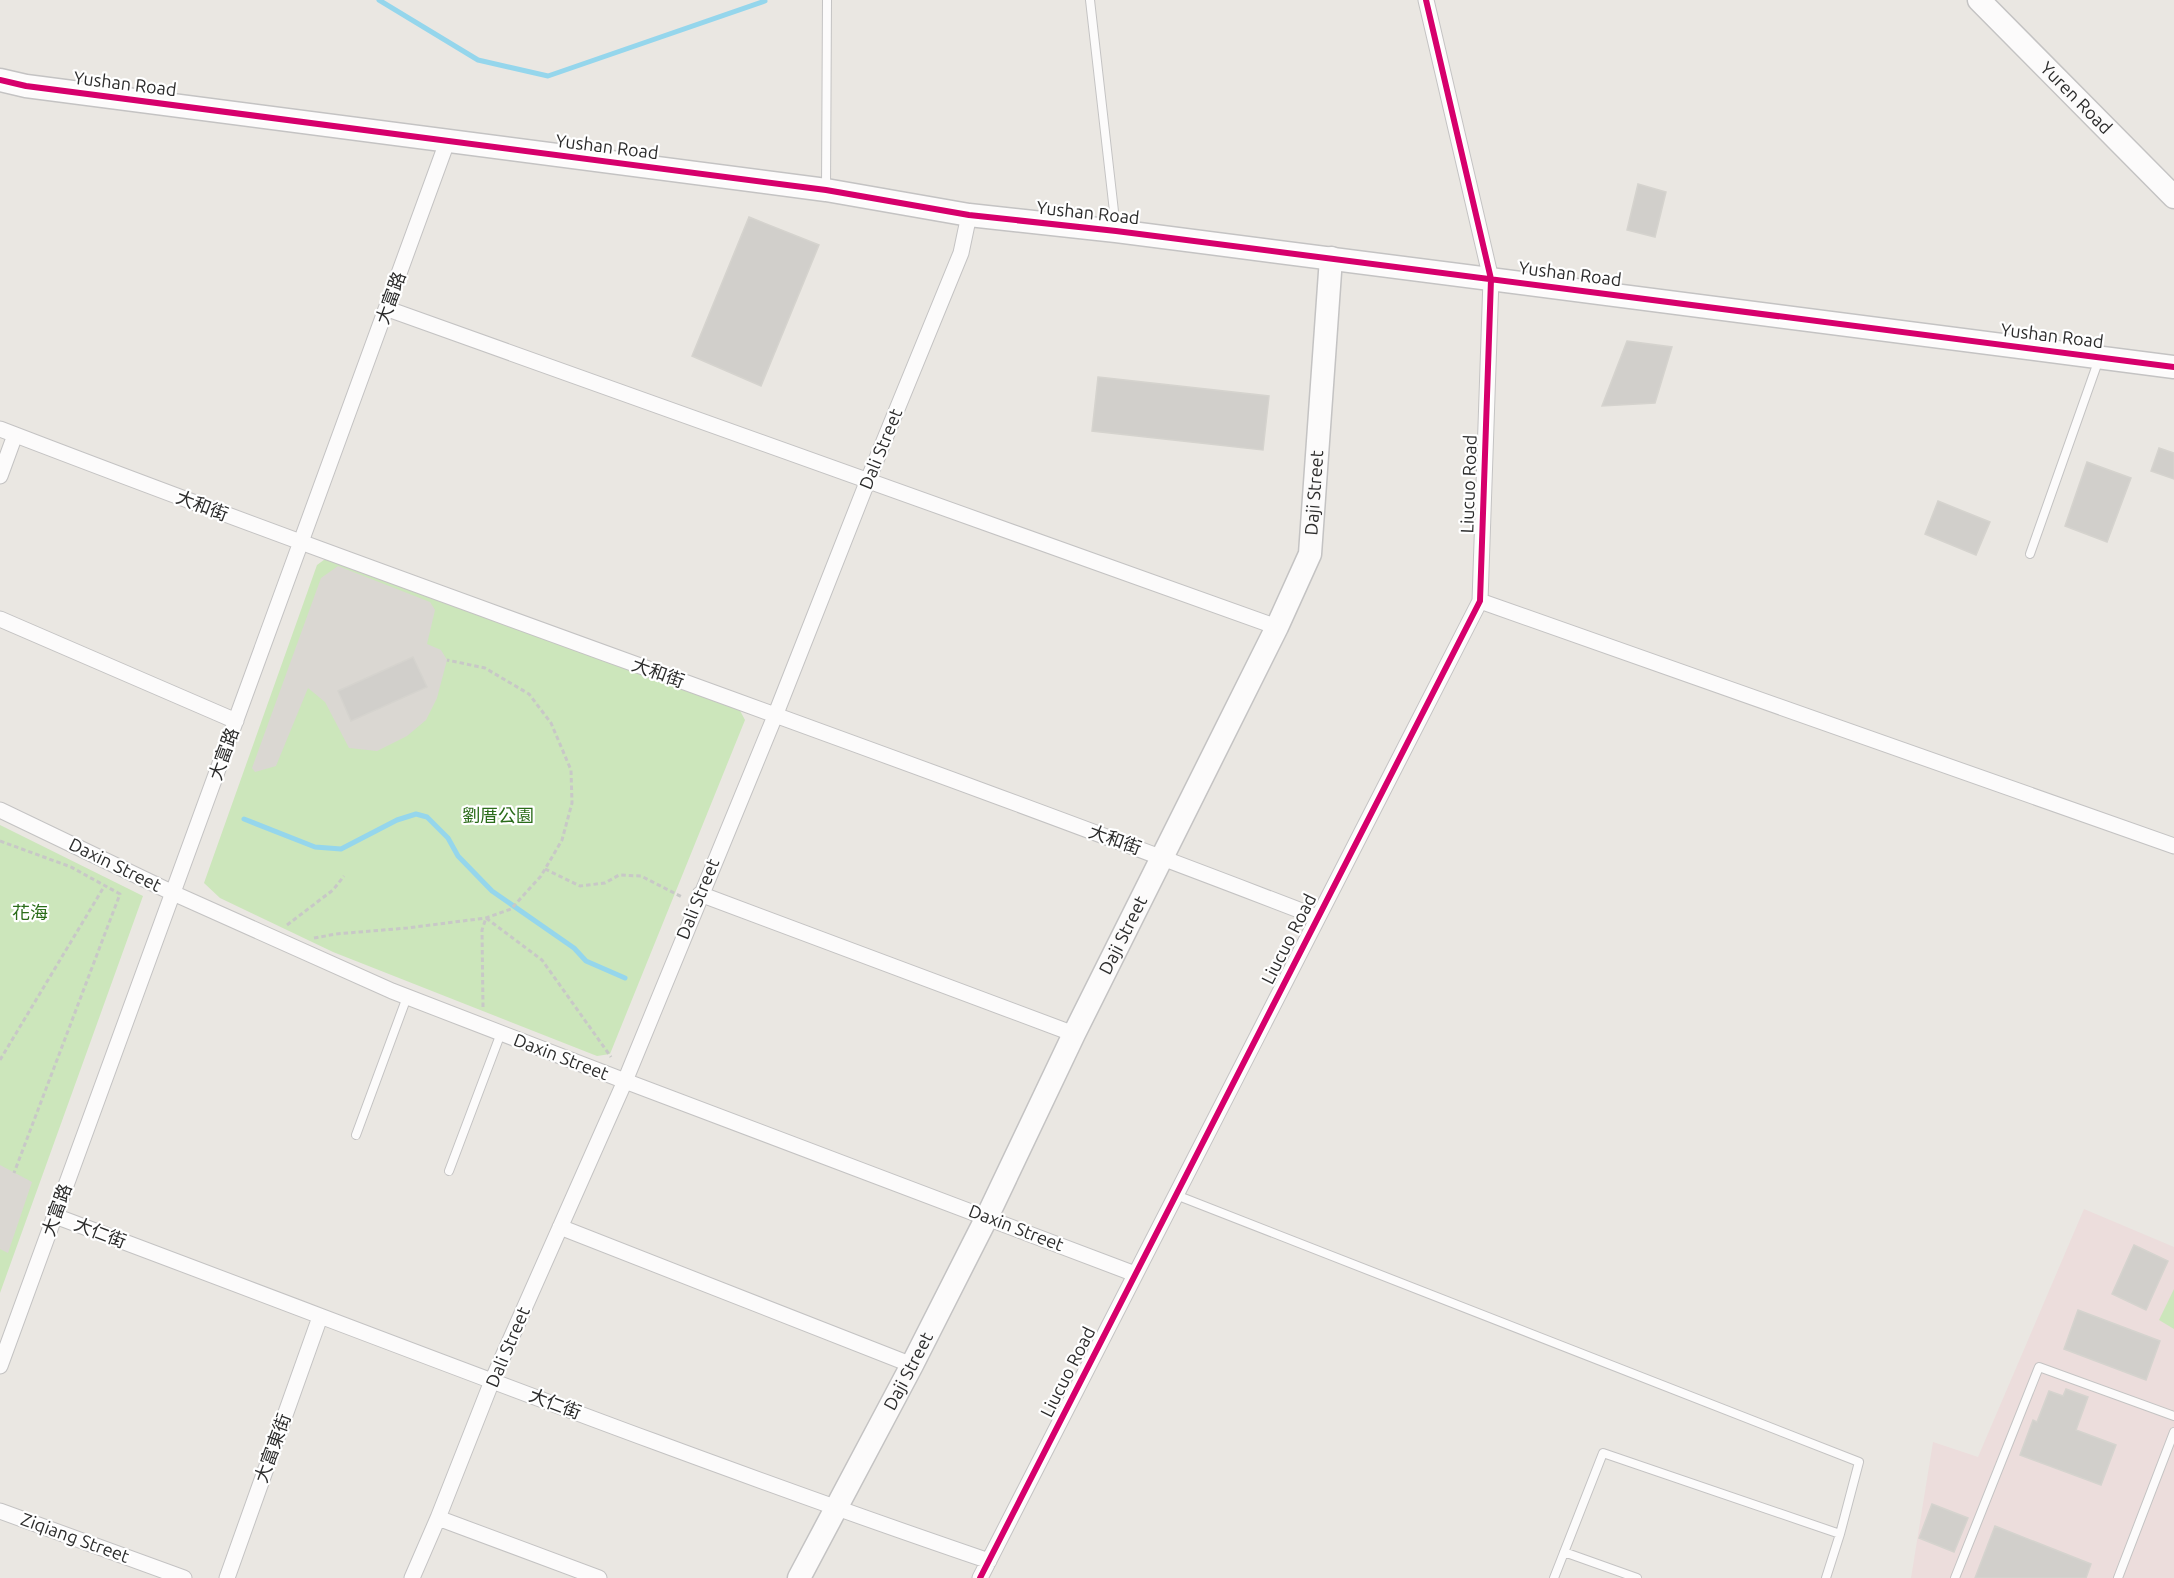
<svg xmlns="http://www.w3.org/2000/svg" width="2174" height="1578" font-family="Ubuntu,'Noto Sans TC',sans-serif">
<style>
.medical{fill:#ecdddc}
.green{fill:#cce6bb}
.plaza{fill:#dad7d2}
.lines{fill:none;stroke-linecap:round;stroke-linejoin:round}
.stream{stroke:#95d6ec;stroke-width:5}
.building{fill:#d1cfcb;stroke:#d5d3ce;stroke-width:1.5}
.lane-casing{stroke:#c4c3c3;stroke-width:10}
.street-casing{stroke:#c4c3c3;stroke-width:17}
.secondary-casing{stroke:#c4c3c3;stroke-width:25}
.path{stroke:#c8c8c7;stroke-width:3;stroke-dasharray:4.5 3;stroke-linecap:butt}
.lane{stroke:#fcfbfb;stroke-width:8}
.street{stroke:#fcfbfb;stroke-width:15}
.secondary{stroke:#fcfbfb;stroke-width:22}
.cycleway-casing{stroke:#fff;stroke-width:10}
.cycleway{stroke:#d6006c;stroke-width:6}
.labels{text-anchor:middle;stroke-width:4.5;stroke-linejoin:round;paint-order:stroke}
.street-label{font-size:18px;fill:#2c2c2c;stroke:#fff}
.park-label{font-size:18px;fill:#2b6c1a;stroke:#fff}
</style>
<rect width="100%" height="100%" fill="#eae7e2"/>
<path class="medical" d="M2084,1209L2174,1247V1578H1911L1933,1442L1978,1457Z"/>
<path class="green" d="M332,554L737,705L745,720L610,1054L597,1056L333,952L220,898L204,883L317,565Z
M0,825L143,896L0,1293Z
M2174,1289V1329L2159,1320Z"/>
<path class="plaza" d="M338,566L430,602L435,610L427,644L441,650L447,660L437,698L426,720L407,736L377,751L349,748L325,702L308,688L276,766L255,772L252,768L321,578Z
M0,1165L32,1182L8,1253L0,1249Z"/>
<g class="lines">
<path class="stream" d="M379,0L478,60L548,76L765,1
M244,819L315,847L341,849L397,820L416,814L427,817L448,838L458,856L492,891L574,948L586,961L625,978"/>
</g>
<path class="building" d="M1638,184L1666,192L1655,237L1627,230Z
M749,217L819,245L761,386L692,356Z
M1627,341L1672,347L1655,403L1602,406Z
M1098,377L1269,396L1263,450L1092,431Z
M2159,448L2174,453V479L2151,471Z
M2087,462L2131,478L2107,542L2065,526Z
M1938,501L1990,522L1976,555L1925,534Z
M413,657L427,687L351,721L338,691Z
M2134,1245L2168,1261L2146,1310L2112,1294Z
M2078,1310L2160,1341L2146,1380L2064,1349Z
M2066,1389L2088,1397L2076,1430L2116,1445L2101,1485L2020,1455L2033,1420L2037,1422L2049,1391L2063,1396Z
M1932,1504L1968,1518L1954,1552L1919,1538Z
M1995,1526L2091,1564L2086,1578H1975Z"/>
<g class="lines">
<g class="lane-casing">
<path id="lane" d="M1090,0L1116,229
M826,189L827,0
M2030,554L2099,359
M356,1135L407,997
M449,1171L501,1033
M1176,1195L1859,1462L1840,1534L1826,1578
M1564,1552L1637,1578
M1554,1578L1603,1453L1840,1534
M1955,1578L2039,1367L2174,1416
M2118,1578L2174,1432"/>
</g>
<g class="street-casing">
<path id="street" d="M388,309L1277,627
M0,429C437,597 880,748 1317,917
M0,476L15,435
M1480,601L2174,846
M0,619L236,721
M0,810L173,893L392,991L625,1081L1135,1274
M700,894L1074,1034
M55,1216C366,1332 675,1454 989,1561
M560,1227L912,1365
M0,1366L447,142
M0,1511L184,1578
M438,1518L599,1578
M227,1578L320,1317
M412,1578L438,1518L492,1381L625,1081L775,716L868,480L961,253L969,215
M980,1578L1480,601L1491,279L1426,0"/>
</g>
<g class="secondary-casing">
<g id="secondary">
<path id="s1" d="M1979,0L2174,197"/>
<path d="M0,80L26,86L826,190L969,215L1116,231L2174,367"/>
<path id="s2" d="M799,1578L912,1365L987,1217L1074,1034L1277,627L1310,554L1331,258"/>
</g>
</g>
<path class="path" d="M0,841L71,867L120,894L14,1173
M545,869L580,886L605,883L619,875L641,876L682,897
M287,925L333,890L344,876
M314,938L336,934L407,928L486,918L511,909L541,876L562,840L572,803L571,770L551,723L529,694L485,668L447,660
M483,1007L482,930L486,918L542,960L611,1057
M0,1060L105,885"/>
<use href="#lane" class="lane"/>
<use href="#street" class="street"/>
<use href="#secondary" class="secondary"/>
<g class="cycleway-casing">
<path id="cycleway" d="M0,80L26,86L826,190L969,215L1116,231L2174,367
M980,1578L1480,601L1491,279L1426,0"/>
</g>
<use href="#cycleway" class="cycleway"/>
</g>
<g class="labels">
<g class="street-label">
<text transform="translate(125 84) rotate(7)" y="6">Yushan Road</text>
<text dy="6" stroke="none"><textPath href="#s1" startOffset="138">Yuren Road</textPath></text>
<text transform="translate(607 147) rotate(7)" y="6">Yushan Road</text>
<text transform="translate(1088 213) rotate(6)" y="6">Yushan Road</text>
<text transform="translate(1570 274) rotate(7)" y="6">Yushan Road</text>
<text transform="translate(391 298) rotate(-70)" y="6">大富路</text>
<text transform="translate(2052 336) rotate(7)" y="6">Yushan Road</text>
<text transform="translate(881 449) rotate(-68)" y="6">Dali Street</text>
<text transform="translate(1469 484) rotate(-88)" y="6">Liucuo Road</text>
<text dy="6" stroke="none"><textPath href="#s2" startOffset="1206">Daji Street</textPath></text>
<text transform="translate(202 506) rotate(21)" y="6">大和街</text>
<text transform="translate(658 673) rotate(20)" y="6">大和街</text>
<text transform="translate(224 754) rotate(-70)" y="6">大富路</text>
<text transform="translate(1115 840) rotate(20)" y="6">大和街</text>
<text transform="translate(115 865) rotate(26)" y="6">Daxin Street</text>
<text transform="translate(698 899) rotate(-68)" y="6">Dali Street</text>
<text dy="6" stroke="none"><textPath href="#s2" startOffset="720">Daji Street</textPath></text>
<text transform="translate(1289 939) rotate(-63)" y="6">Liucuo Road</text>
<text transform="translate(561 1057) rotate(21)" y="6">Daxin Street</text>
<text transform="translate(57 1210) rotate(-70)" y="6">大富路</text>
<text transform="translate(1016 1228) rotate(21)" y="6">Daxin Street</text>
<text transform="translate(100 1233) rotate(21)" y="6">大仁街</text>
<text transform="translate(508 1347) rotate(-67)" y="6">Dali Street</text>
<text dy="6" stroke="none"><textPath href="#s2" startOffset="234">Daji Street</textPath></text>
<text transform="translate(1068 1372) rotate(-63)" y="6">Liucuo Road</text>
<text transform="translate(555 1404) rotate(21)" y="6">大仁街</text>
<text transform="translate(273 1448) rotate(-70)" y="6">大富東街</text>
<text transform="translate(75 1538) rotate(20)" y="6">Ziqiang Street</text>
</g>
<g class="park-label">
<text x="498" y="822">劉厝公園</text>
<text x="30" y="919">花海</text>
</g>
</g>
</svg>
